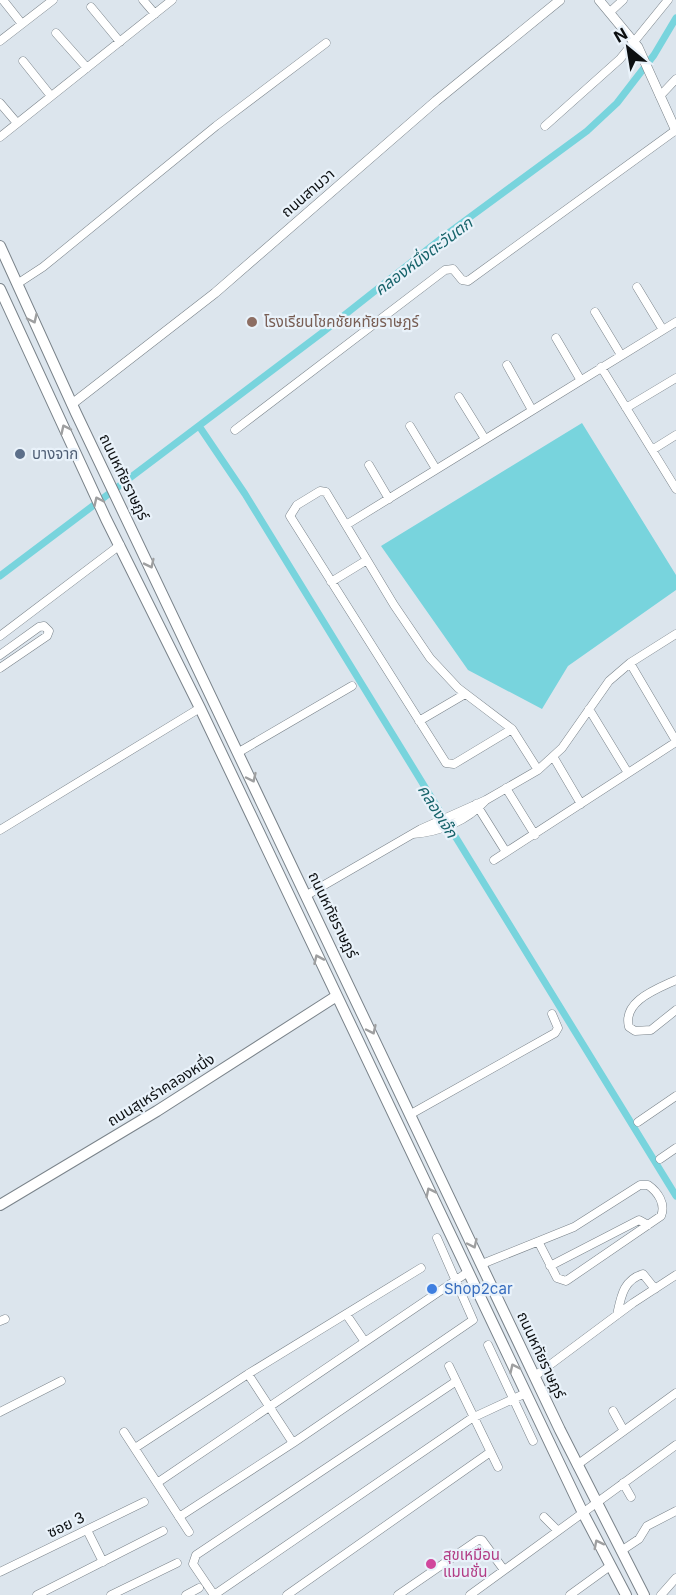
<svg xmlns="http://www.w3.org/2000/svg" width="676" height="1595" font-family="Inter,'Noto Sans Thai',sans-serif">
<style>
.water{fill:#78d4dd}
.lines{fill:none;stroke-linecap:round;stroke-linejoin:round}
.canal{stroke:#78d4dd;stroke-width:7}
.minor-casing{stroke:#7a838a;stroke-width:9}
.tertiary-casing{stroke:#7a838a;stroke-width:10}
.secondary-casing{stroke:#7a838a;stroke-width:12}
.minor{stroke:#fff;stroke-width:8}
.tertiary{stroke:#fff;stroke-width:9}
.secondary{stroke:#fff;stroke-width:10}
.oneway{stroke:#9e9fa0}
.education-dot{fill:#8d6e63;stroke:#e9f2fa;stroke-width:2}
.service-dot{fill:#5c6f8a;stroke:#e9f2fa;stroke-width:2}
.shop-dot{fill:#3f7fe0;stroke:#e9f2fa;stroke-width:2}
.hotel-dot{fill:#d1479c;stroke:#e9f2fa;stroke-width:2}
.labels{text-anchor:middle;stroke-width:4.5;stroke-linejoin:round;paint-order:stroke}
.street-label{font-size:15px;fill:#0c0f11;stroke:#e9f2fa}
.education-label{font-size:15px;fill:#785e54;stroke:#e9f2fa;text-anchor:start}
.service-label{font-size:15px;fill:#4e5e75;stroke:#e9f2fa;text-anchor:start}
.shop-label{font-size:15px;fill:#366cbe;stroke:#e9f2fa;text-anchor:start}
.hotel-label{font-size:15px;fill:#b23c85;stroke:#e9f2fa;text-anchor:start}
.water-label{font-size:16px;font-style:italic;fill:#16636a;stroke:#e9f2fa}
</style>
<rect width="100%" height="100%" fill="#dce5ed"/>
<path class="water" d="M582,423L676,575V590L568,666L542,709L468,670L381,546Z"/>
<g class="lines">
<path class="canal" d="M199,426L245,494L676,1196
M0,576L323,332L447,234L587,131L617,103L654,55L676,18"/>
<g class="minor-casing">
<path id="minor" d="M3,0L22,24
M143,0L155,14
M91,7L120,42
M610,12L623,0
M56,33L87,68
M0,41L53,0
M23,61L51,96
M660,96L676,79
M0,103L17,123
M545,126L620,59L668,0
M0,137L172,0
M17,284L43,267L216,126L326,43
M637,287L663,330
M595,312L621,355
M556,338L580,379
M507,365L532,410
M601,367L676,489
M459,397L485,439
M626,408L676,378
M410,426L436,469
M235,430L445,270L453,269L462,280L468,281L676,130
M652,450L676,435
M369,465L389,499
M346,525L676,322
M331,582L367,560
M0,636L120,545
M0,655L39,627L44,626L49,631L47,636L0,668
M630,663L676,741
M589,709L628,773
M419,721L465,694
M512,729L454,764L446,763L290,516L297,505L320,491L326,492L394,605L430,658L458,688L512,729L538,770
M239,752L352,686
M554,758L581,804
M506,788L535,835
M476,804L506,852
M0,830L200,708
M413,834C440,832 467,821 485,801
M494,860L676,742
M307,895L421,829L486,800L538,770L562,748L609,681L630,663L676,634
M676,980C657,989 622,1001 629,1027L635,1031L651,1030L676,1010
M411,1114L555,1033L558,1028L552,1014
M638,1122L676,1096
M660,1159L676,1148
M482,1264L574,1227L640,1185H648C658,1192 666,1204 661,1216L566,1281L557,1278L539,1243
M550,1266L639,1220L648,1225
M346,1314L365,1342
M617,1315C621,1297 623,1280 643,1274L655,1289
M0,1321L5,1319
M488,1345L533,1441
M449,1366L498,1467
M248,1374L293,1443
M535,1376L633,1303L676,1275
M613,1411L624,1431
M0,1412L61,1381
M124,1432L189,1532
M135,1448L248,1374L421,1268
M577,1465L676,1393
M157,1483L468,1272
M623,1483L631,1497
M179,1517L293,1443L473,1320L437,1238
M544,1517L558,1531
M87,1530L103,1562
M621,1551L639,1539L647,1526L676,1511
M0,1572L144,1502
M37,1595L163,1531
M111,1595L177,1563
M186,1595L199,1588
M214,1595L472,1418L526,1393
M214,1595L193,1564L196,1555L455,1382
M287,1595L489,1453
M398,1595L478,1540H482L504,1570
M470,1595L676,1445
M570,1595L610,1566
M661,1595L676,1578"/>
</g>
<g class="tertiary-casing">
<path id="tertiary" d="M599,0L638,47L676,131
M72,404L215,293L436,101L560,0"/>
</g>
<g class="secondary-casing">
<path id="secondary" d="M0,246L76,413L560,1430L644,1595
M0,289L106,519L200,708L583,1513L626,1595
M0,1205L157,1111L335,997"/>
</g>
<use href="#minor" class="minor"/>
<use href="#tertiary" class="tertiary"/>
<use href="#secondary" class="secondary"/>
</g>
<defs><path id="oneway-chevron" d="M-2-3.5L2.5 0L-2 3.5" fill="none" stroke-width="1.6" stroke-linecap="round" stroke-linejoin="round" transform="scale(1.5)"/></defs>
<g class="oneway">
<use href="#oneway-chevron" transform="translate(33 319) rotate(65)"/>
<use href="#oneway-chevron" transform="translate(65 429) rotate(-115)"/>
<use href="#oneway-chevron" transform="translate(98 501) rotate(-115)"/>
<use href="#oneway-chevron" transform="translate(150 564) rotate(64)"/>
<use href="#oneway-chevron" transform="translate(252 778) rotate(65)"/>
<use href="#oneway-chevron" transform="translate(318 959) rotate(-114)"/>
<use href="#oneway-chevron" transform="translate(372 1030) rotate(65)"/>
<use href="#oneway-chevron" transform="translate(430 1192) rotate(-116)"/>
<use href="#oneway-chevron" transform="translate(473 1244) rotate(65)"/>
<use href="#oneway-chevron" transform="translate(514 1368) rotate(-115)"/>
<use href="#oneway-chevron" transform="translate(598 1544) rotate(-117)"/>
</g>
<circle class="education-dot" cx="252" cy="322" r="6"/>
<circle class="service-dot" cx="20" cy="454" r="6"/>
<circle class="shop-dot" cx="432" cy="1289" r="6"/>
<circle class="hotel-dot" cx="431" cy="1564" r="6"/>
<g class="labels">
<g class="street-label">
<text transform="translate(308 193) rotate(-41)" y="5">ถนนสามวา</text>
<text transform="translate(124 477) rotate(64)" y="5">ถนนหทัยราษฎร์</text>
<text transform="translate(333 915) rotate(64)" y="5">ถนนหทัยราษฎร์</text>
<text transform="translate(161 1090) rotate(-32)" y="5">ถนนสุเหร่าคลองหนึ่ง</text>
<text transform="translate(541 1355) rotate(65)" y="5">ถนนหทัยราษฎร์</text>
<text transform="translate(66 1525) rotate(-26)" y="5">ซอย 3</text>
</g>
<g class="education-label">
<text x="264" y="327">โรงเรียนโชคชัยหทัยราษฎร์</text>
</g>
<g class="service-label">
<text x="32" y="459">บางจาก</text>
</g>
<g class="shop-label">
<text x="444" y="1294">Shop2car</text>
</g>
<g class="hotel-label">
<text x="443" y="1560">สุขเหมือน<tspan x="443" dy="17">แมนชั่น</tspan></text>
</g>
<g class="water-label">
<text transform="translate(423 256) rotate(-37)" y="6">คลองหนึ่งตะวันตก</text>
<text transform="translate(438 811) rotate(58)" y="6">คลองเจ๊ก</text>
</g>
</g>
<g transform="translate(628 48) rotate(330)" stroke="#e9f2fa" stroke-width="4.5" paint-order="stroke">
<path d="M0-4.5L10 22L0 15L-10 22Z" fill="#0c0f11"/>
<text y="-9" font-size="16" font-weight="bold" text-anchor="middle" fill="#0c0f11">N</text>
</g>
</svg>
